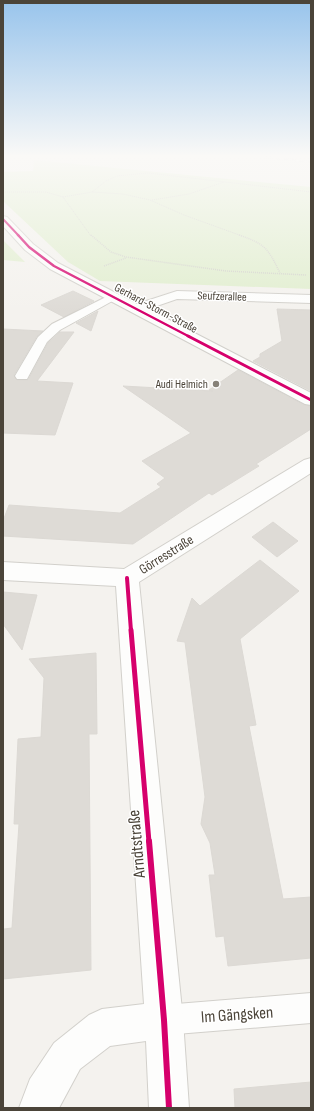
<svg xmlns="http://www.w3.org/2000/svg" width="314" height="1111" font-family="'Sofia Sans Condensed',sans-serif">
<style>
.green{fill:#e1eecf}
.building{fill:#dedbd6;stroke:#dcd9d4}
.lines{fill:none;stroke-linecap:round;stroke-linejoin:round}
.lane-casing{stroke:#d2d0cb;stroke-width:2}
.street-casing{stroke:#d2d0cb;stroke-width:2}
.path-far1{stroke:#d3d2cc;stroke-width:1;stroke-dasharray:1 1;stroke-linecap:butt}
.path{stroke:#d3d2cc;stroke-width:1.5;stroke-dasharray:1 1;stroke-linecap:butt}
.lane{fill:#fdfdfc;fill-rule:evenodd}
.street{fill:#fdfdfc;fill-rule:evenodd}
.rail-casing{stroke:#dbdbda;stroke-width:2}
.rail{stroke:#fff;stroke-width:1.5;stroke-dasharray:4;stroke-linecap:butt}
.cycleway-far5-casing{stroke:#fff;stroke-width:3}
.cycleway-far4-casing{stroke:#fff;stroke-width:4}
.cycleway-far3-casing{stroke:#fff;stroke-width:5}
.cycleway-far2-casing{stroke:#fff;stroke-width:6}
.cycleway-far1-casing{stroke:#fff;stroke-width:8}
.cycleway-casing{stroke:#fff;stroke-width:9}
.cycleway-far5{stroke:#d6006c;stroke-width:2}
.cycleway-far4{stroke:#d6006c;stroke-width:2.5}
.cycleway-far3{stroke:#d6006c;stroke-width:3}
.cycleway-far2{stroke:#d6006c;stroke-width:4}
.cycleway-far1{stroke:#d6006c;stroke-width:5}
.cycleway{stroke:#d6006c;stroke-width:6}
.poi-dot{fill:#868178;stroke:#fff;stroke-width:1.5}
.labels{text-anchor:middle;stroke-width:3;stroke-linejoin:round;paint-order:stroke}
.far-street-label{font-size:12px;fill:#4b4439;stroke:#fff}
.far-poi-label{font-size:12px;fill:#4b4439;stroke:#fff;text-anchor:end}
.street-label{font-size:14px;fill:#4b4439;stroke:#fff}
.near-street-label{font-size:17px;fill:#4b4439;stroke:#fff}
</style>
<rect width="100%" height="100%" fill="#f4f2ee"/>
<path class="green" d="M34,160L311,187V289L100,281L68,262L3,201V172L33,171Z
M3,240L25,262L3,260Z"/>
<path class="building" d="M73,291L94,301L64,317L41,305Z
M277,309L311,310V391L253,361L260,357V354L282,341Z
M98,311L91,331L76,323Z
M3,329L43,331L37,336L14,375L17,380H28L48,343L60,332H74L37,381L73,383L55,435L3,433Z
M238,370L304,405L311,406V429L256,464L259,466L212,495L209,493L133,544L3,536V521L9,505L120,513L161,487L157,484L165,478L142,461L191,433L123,386L213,391L209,390Z
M273,522L298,541L277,557L252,537Z
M260,560L299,591L240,639L256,725L249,726L283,899L311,897V958L228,966L224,936L216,937L209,875H215L210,843L201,824L205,797L185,642L177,641L192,598L200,606Z
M3,592L37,595L22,650L3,624Z
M96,653L97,734H89L91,970L3,979L4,929L12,928L19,824H14L18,739L41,737L44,678L29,659Z
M311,1082V1108H235L234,1089Z"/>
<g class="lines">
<g class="lane-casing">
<path id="lane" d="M112,294L116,295L118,297L116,299L60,330L47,342L27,379H17L15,376L38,337L52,324Z
M311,993V1023L164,1035L153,1031L149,1020L153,1009L164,1005Z"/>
</g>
<g class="street-casing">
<path id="street" d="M3,216L7,217L33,244L58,263L137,304L177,291L311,295V303L177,299L148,309L311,393V405L305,404L50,269L25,250L3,226Z
M311,458V473L139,582L183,1020L189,1108H149L146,1041L110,1046L80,1069L59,1108H19L30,1079L54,1043L89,1015L102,1009L144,1004L116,586L3,580V562L124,569L304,460Z"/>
</g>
<path class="path-far1" d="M3,192H46L63,197L91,236
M92,192L106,181L117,176L148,173L311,192
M63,197L92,192L123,194L150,200L184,215L242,236
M152,200L189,194L224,182"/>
<path class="path" d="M91,235L111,252L126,257L226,271L306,275
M239,235C265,244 268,248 280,273
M104,266L126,258"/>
<use href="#lane" class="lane"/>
<use href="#street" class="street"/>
<g class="rail-casing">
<path id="rail" d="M264,157L311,162"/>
</g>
<use href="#rail" class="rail"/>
<g class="cycleway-far5-casing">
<path id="cycleway-far5" d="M3,219L19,236"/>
</g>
<g class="cycleway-far4-casing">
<path id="cycleway-far4" d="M18,235L29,247L54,266L190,337"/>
</g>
<g class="cycleway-far3-casing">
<path id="cycleway-far3" d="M188,336L311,400"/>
</g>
<g class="cycleway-far2-casing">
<path id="cycleway-far2" d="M127,578L131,631"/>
</g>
<g class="cycleway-far1-casing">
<path id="cycleway-far1" d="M131,630L149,842"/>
</g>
<g class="cycleway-casing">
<path id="cycleway" d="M149,841L164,1020L169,1108"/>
</g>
<use href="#cycleway-far5" class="cycleway-far5"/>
<use href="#cycleway-far4" class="cycleway-far4"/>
<use href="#cycleway-far3" class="cycleway-far3"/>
<use href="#cycleway-far2" class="cycleway-far2"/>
<use href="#cycleway-far1" class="cycleway-far1"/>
<use href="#cycleway" class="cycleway"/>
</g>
<linearGradient id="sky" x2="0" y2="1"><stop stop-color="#98c4ec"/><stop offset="0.5" stop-color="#faf9f7"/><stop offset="1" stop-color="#faf9f7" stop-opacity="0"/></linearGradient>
<rect width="314" height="312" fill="url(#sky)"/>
<circle class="poi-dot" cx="216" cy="384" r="4"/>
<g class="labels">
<g class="far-street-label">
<text transform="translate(222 296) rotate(2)" y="4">Seufzerallee</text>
<text transform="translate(156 308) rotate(28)" y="4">Gerhard-Storm-Straße</text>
</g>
<g class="far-poi-label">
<text x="208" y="388">Audi Helmich</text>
</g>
<g class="street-label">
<text transform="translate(166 554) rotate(-32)" y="5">Görresstraße</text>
</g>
<g class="near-street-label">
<text transform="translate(136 844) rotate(-95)" y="6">Arndtstraße</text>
<text transform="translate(237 1014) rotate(-4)" y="6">Im Gängsken</text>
</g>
</g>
<rect width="314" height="1111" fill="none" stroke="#4b4439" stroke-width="8"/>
</svg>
